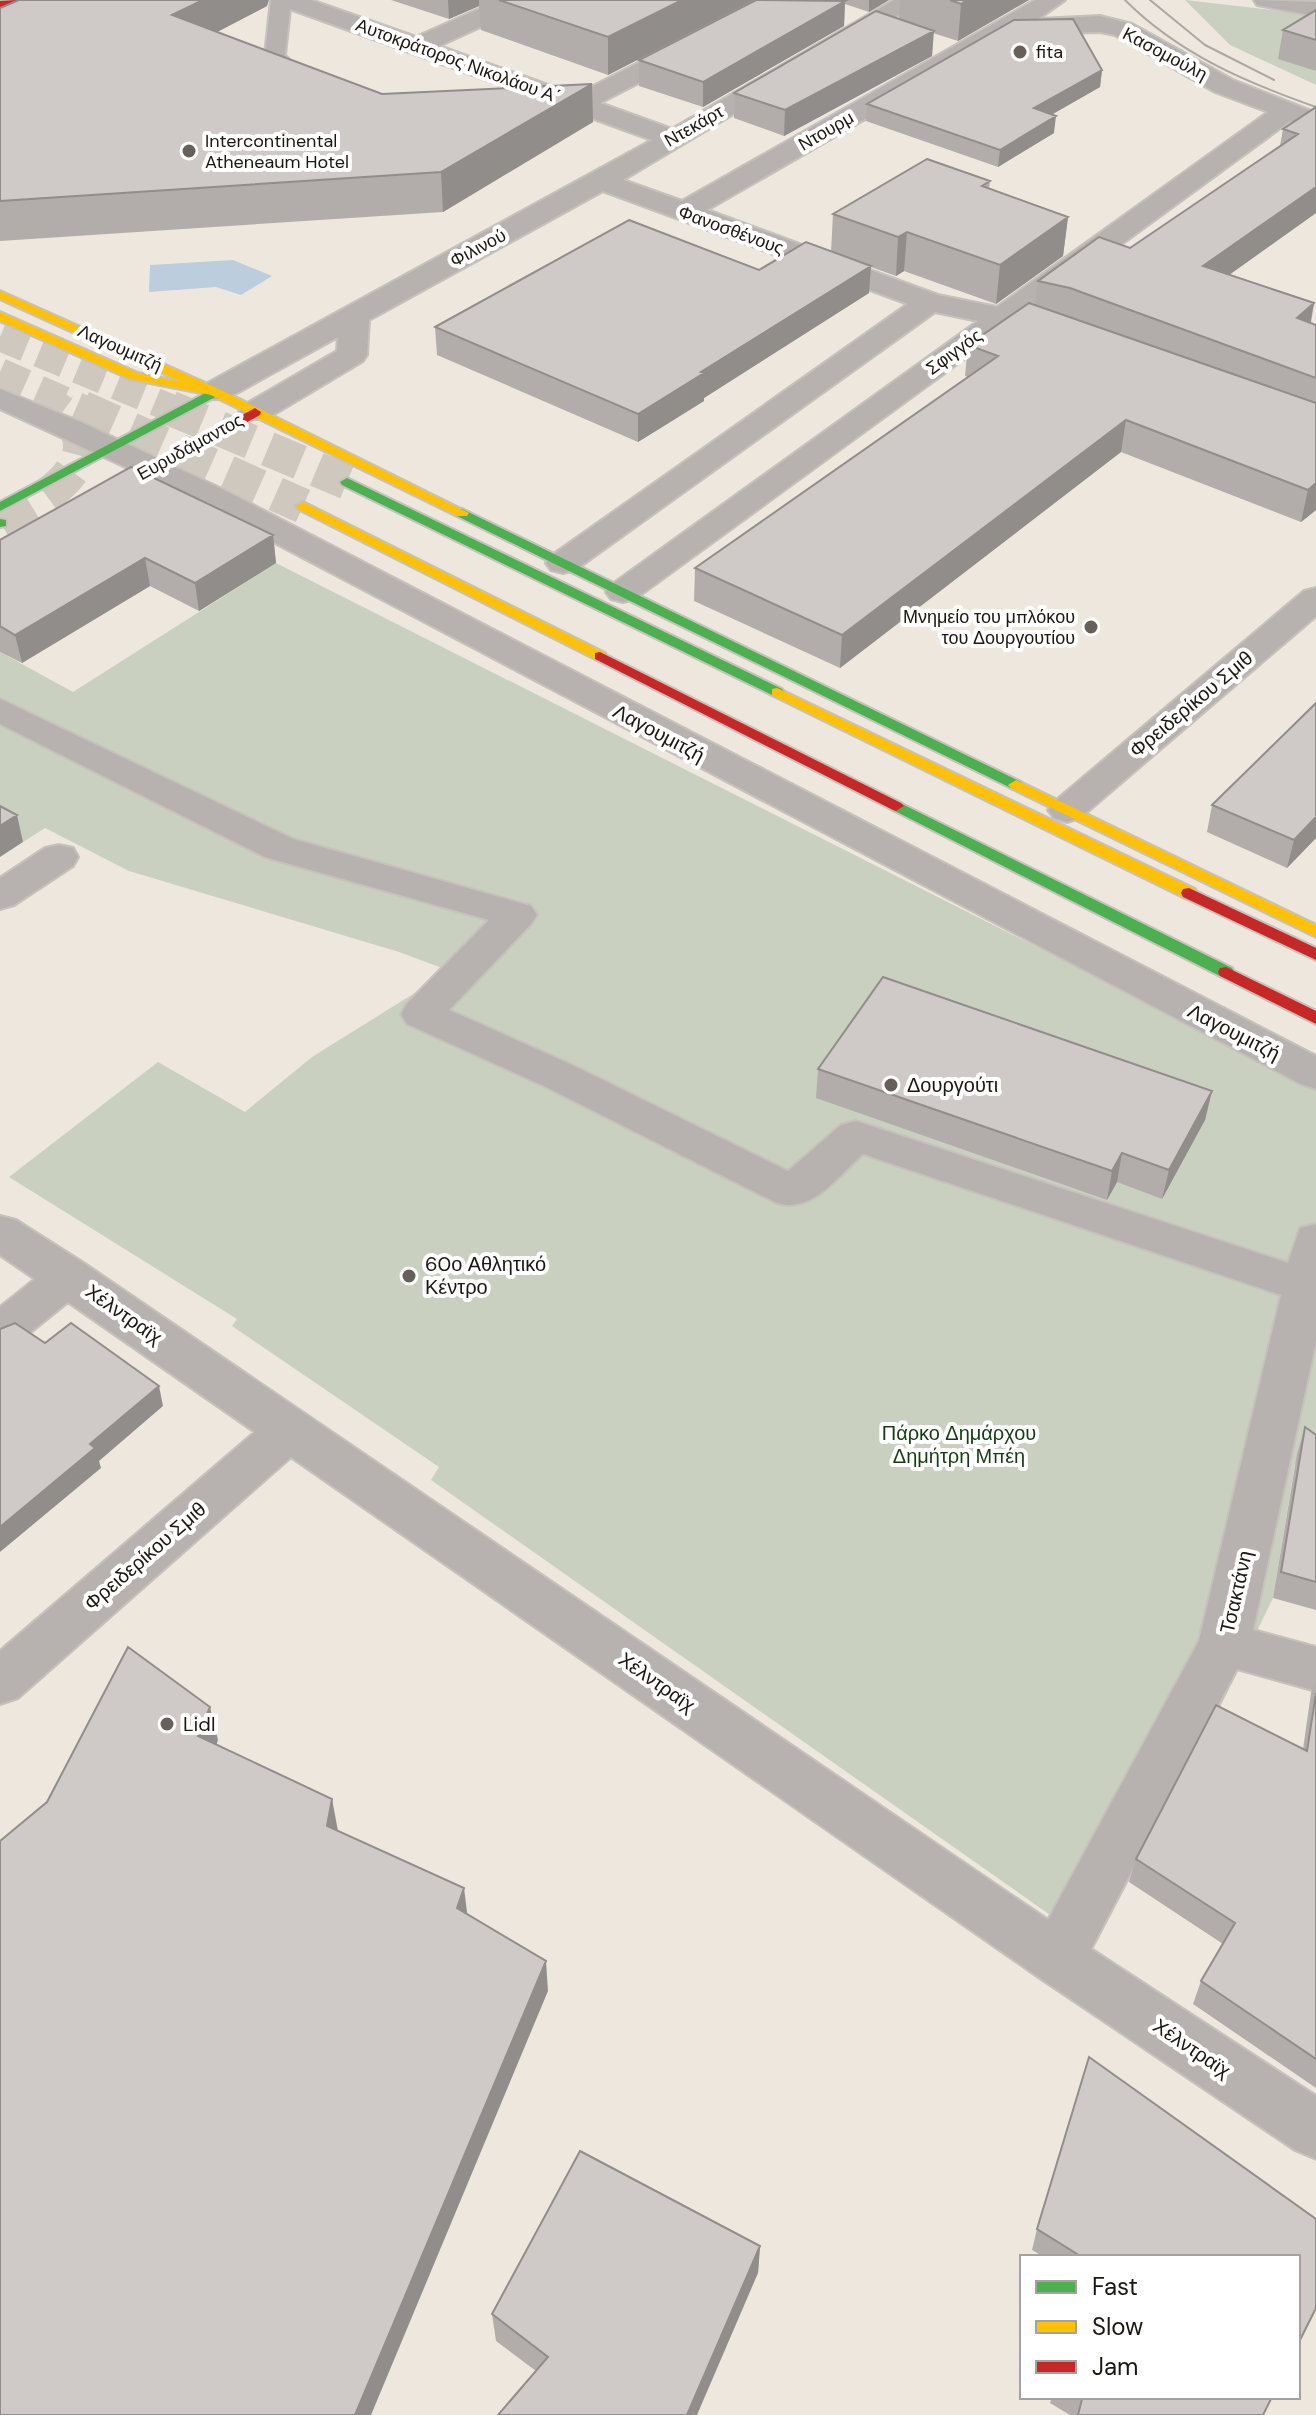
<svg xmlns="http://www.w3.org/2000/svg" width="1316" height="2415" font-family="'DM Sans',sans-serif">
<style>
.green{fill:#c9d0c0}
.water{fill:#bccddd}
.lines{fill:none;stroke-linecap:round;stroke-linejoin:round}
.primary-tunnel-far1{stroke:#cec8bf;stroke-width:28;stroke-dasharray:28 14;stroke-linecap:butt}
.primary-tunnel{stroke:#cec8bf;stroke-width:35;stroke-dasharray:35 18;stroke-linecap:butt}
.lane-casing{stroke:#c6c2bb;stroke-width:4}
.street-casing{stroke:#c6c2bb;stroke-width:4}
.fast-casing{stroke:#c6c2bb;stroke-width:4}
.slow-casing{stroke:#c6c2bb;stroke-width:4}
.jam-casing{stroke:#c6c2bb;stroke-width:4}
.lane{fill:#b7b1b0;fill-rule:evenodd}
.street{fill:#b7b1b0;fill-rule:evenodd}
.fast{fill:#4caf50;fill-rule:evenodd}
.slow{fill:#ffc107;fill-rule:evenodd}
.jam{fill:#c62828;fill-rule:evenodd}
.tram{stroke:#aca6a4;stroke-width:2}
.wall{fill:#b2adab}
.shaded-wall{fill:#918d8b}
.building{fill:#cfc9c7;stroke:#918d8b;stroke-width:2}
.poi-dot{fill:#656059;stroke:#fff;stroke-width:3}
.labels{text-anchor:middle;stroke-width:8;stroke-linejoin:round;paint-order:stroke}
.far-poi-label{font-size:18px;fill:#1b1711;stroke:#fff;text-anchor:start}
.far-street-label{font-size:18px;fill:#1b1711;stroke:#fff}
.street-label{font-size:20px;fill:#1b1711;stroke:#fff}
.poi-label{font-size:20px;fill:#1b1711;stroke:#fff;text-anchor:start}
.park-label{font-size:20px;fill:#153c13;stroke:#fff}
</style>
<rect width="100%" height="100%" fill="#eee7de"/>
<path class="green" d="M1185,0L1316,15V85L1230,45Z
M276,563L1316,1088V1468L1295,1464L1273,1598L1209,1730L1093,1945L431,1480L439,1467L232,1326L237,1319L9,1177L158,1062L245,1112L312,1057L450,971L399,952L129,871L45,828L23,842L0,829V652L73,692Z"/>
<path class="water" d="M233,260L272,276L241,295L216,287L149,292L150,265Z"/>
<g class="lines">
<path class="primary-tunnel-far1" d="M0,337L175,410
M0,372L86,410
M49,399L64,410"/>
<path class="primary-tunnel" d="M82,408L303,506
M170,408L347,482
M1,523C42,500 116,462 61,408"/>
<g class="lane-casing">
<path id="lane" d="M271,0H291L285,55C296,70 312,69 323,81L319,85C295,92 277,73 265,55Z"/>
</g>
<g class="street-casing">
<path id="street" d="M276,0H311L416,37L499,0H531L528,5L439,46L576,95L760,0H791L788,5L600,103L672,129L894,0H924L623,180L682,201L1035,0H1065L1038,19L1100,16L1132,24L1233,80L1316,113V130L1290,121L1026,314L1035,321L1031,327H1008L635,599L623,602L611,599L606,592L611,585L978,321L935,312L575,570L563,573L551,570L546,563L551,556L908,304L603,191L369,320L367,355L363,361L266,419H244L239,412L244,405L337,351L338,337L226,399H204L200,392L204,385L652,140L279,5ZM1100,32L1115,35L1215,92L1268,112L997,307L938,295L707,210L1013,34Z
M1254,0L1316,2V16L1257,5Z
M0,389L83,423L226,491L1316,1056V1089L1301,1084L273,542L132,470L0,409Z
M1316,588V616L1080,818L1067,822L1054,818L1048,810L1054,802L1304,591Z
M0,699L293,839L531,906L537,915L531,924L449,1010L572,1065L788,1171L841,1125L856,1121L1288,1263L1300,1228L1316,1224V1341L1253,1630L1316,1647V1691L1237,1669L1091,1949L1316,2096V2159L1295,2150L1037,1976L291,1457L18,1698L0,1704V1651L255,1432L68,1302L16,1344L0,1350V1307L35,1279L0,1255V1216L16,1220L85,1264L1048,1920L1199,1641L1281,1295L863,1154C838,1176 812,1214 777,1203L542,1085L407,1024L401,1014L407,1004L489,920L265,857L0,724Z
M59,845L73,848L78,857L73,866L14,905L0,909V878L45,848Z"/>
</g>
<g class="fast-casing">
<path id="fast" d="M215,388L219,389V395L0,511V502Z
M347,478L782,689L784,692L777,696L772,695L342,485L340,482Z
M462,509L1021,782L1024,785L1016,790L1011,788L457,516V510Z
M0,519L6,520V526L0,527Z
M896,801L1232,968L1234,972L1226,977L1220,976L891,809L888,806Z"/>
</g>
<g class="slow-casing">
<path id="slow" d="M0,291L219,389L469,513L467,516H457L211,395L130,379L0,321V312L138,373L182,382L0,299Z
M303,502L605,653L607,656L605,659H595L298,509L296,506Z
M777,688L1195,889L1197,893L1189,898L1183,897L772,695V689Z
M1016,780L1316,925V937L1011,788L1008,785Z"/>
</g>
<g class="jam-casing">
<path id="jam" d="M17,0L16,2L0,8V1Z
M255,408L261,412L260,415L0,558V548Z
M600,652L901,803L904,806L896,811L891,809L595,659V653Z
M1189,888L1316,948V960L1183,897L1181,893L1183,889Z
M1226,967L1316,1011V1024L1220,976L1218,972L1220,968Z"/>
</g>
<use href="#lane" class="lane"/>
<use href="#street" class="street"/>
<use href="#fast" class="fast"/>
<use href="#slow" class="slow"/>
<use href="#jam" class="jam"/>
<path class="tram" d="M1125,0C1179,54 1245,82 1316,107
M1150,0L1205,45L1274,80"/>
</g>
<path class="wall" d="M391,0H754L608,75L481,30L479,6L449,19Z
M756,0H889L869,12L845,4L844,26L703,107L639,86V60Z
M900,0H1029L958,41L933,33L932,56L784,136L734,118V93L899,19Z
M267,6L217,32L382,94L592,84L593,122L443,212L0,241V8Z
M1316,10V71L1278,59L1283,30Z
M1102,70L1100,87L1052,114L1054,133L998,167L866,121L867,104Z
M1316,107V213L1229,275L1314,303L1311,323L1316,325V510L1301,522L1121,452L840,668L694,601L695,568L968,377L965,376L968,345L1035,305L1038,281L1130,248L1280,146L1283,129Z
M990,181L989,188L1068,217L1063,256L996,304L904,271L896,276L871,267L869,293L704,398V401L638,442L437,355L435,327L759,270L831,252L833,214Z
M273,535L276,563L199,611L150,586L22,663L0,652V540Z
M1212,805L1316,838L1287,868L1207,832Z
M818,1069L1212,1091L1205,1120L1162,1199L1117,1182L1107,1200L816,1098Z
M1305,1427L1316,1435V1610L1273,1598L1297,1454Z
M1316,1679V2088L1193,2004L1201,1981L1223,1944L1129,1882L1136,1859L1303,1749L1311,1693Z
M1037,2229L1298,2257H1044L1032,2250Z
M760,2246L758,2273L536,2371L496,2341L492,2314Z
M1052,2397H1272L1263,2415H1070L1050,2403Z"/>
<path class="shaded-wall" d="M203,0H269L267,6L177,53L172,15Z
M448,0H479V6L449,19Z
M682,0H754L608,75V37Z
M869,0H889L869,12Z
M967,0H1029L958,41L961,4Z
M845,1L844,26L703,107V82Z
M934,31L932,56L784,136L785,110Z
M1102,70L1100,87L1032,126L1034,108Z
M592,84L593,122L443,212L441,172Z
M1056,116L1054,133L998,167L1000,150Z
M1316,187V213L1198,297L1203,266Z
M1068,217L1063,256L996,304L1000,265Z
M907,232L904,271L896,276L898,237Z
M871,266L869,293L704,398V401L638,442V414L701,372Z
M1314,303L1308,335L1297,318Z
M1126,420L1121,452L840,668L842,635Z
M1316,483V510L1301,522L1308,490Z
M273,535L276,563L199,611L195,583Z
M145,558L150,586L22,663L15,635Z
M17,815L23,842L0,857V826Z
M1316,817V838L1287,868L1294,840Z
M1212,1091L1205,1120L1162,1199L1169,1170Z
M1122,1153L1117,1182L1107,1200L1112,1171Z
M159,1386L163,1406L99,1461L101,1468L0,1552V1527L90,1444Z
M210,1707L218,1740L207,1769L198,1736Z
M332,1799L338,1831L327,1826Z
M464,1888L468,1920L457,1908Z
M546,1961L548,1991L371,2415H355Z
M760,2246L758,2273L697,2415H687Z"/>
<path class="building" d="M19,0H203L172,15L382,94L592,84L441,172L0,201V8Z
M499,0H682L608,37Z
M756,0L845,1L703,82L639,60Z
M950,0H967L961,4Z
M1316,10V40L1283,30Z
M876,11L934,31L785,110L734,93Z
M1073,19L1102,70L1034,108L1056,116L1000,150L867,104L1014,20Z
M1316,107V187L1203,266L1314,303L1297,318L1316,325V378L1070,288L1038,281L1099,237L1130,248L1298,134L1283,129Z
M927,159L990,181L982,186L1068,217L1000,265L907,232L898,237L833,214Z
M629,220L759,270L806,242L871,266L701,372L704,373L638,414L435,327Z
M1029,303L1316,403V483L1308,490L1126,420L842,635L695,568L998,356L968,345Z
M131,467L273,535L195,583L145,558L15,635L0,626V540Z
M1316,703V817L1294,840L1212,805Z
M0,806L17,815L0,826Z
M883,977L1212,1091L1169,1170L1122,1153L1112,1171L818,1069Z
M15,1323L45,1343L71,1323L159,1386L90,1444L95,1448L0,1527V1329Z
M1305,1427L1316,1435V1582L1281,1572Z
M128,1647L210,1707L198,1736L332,1799L327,1826L464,1888L457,1908L546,1961L355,2415H0V1841L47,1802Z
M1316,1693V2059L1201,1981L1235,1923L1136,1859L1216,1705L1307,1751Z
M1089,2057L1316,2219V2308L1298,2344V2257H1082L1037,2229Z
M580,2151L760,2246L687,2415H498L548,2357L492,2314Z
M1078,2397H1272L1263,2415H1078L1082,2399Z"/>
<g class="poi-dot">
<circle cx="1020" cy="52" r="8"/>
<circle cx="189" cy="151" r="8"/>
<circle cx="1091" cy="627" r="8"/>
<circle cx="891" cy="1085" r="8"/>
<circle cx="409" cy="1276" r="8"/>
<circle cx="167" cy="1724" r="8"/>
</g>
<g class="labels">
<g class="far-poi-label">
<text x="1036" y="58">fita</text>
<text x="205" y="147">Intercontinental<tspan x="205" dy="21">Atheneaum Hotel</tspan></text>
<text x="1075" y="623" text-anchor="end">Μνημείο του μπλόκου<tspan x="1075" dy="21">του Δουργουτίου</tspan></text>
</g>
<g class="far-street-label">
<text transform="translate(1165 54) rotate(28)" y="6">Κασομούλη</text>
<text transform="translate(458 61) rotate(20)" y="6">Αυτοκράτορος Νικολάου Α΄</text>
<text transform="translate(694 126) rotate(-30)" y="6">Ντεκάρτ</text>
<text transform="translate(826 131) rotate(-30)" y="6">Ντουρμ</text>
<text transform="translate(731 230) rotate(20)" y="6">Φανοσθένους</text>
<text transform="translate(478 248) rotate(-28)" y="6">Φιλινού</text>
<text transform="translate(120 348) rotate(24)" y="6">Λαγουμιτζή</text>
<text transform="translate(954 352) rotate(-36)" y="6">Σφιγγός</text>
<text transform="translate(190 447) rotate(-29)" y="6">Ευρυδάμαντος</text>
</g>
<g class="street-label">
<text transform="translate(1191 704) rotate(-40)" y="7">Φρειδερίκου Σμιθ</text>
<text transform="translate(659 733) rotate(28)" y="7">Λαγουμιτζή</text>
<text transform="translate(1234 1032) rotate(27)" y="7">Λαγουμιτζή</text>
<text transform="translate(124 1314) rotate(35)" y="7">Χέλντραϊχ</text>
<text transform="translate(145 1556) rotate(-41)" y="7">Φρειδερίκου Σμιθ</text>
<text transform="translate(1236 1592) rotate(-77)" y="7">Τσακτάνη</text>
<text transform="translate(657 1682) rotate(35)" y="7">Χέλντραϊχ</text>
<text transform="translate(1192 2048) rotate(34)" y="7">Χέλντραϊχ</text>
</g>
<g class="poi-label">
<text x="907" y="1092">Δουργούτι</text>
<text x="425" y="1271">60ο Αθλητικό<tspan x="425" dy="23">Κέντρο</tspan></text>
<text x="183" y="1731">Lidl</text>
</g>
<g class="park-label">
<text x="959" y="1440">Πάρκο Δημάρχου<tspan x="959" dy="23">Δημήτρη Μπέη</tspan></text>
</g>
</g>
<rect x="1020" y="2255" width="280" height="144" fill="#ffffff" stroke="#a4a2a0" stroke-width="2"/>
<rect x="1036" y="2281" width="40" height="12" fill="#4caf50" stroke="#a4a2a0" stroke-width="2"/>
<text x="1092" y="2295" font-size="24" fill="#1b1711">Fast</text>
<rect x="1036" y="2321" width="40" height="12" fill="#ffc107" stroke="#a4a2a0" stroke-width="2"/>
<text x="1092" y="2335" font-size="24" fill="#1b1711">Slow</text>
<rect x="1036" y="2361" width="40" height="12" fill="#c62828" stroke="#a4a2a0" stroke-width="2"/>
<text x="1092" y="2375" font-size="24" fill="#1b1711">Jam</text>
</svg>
